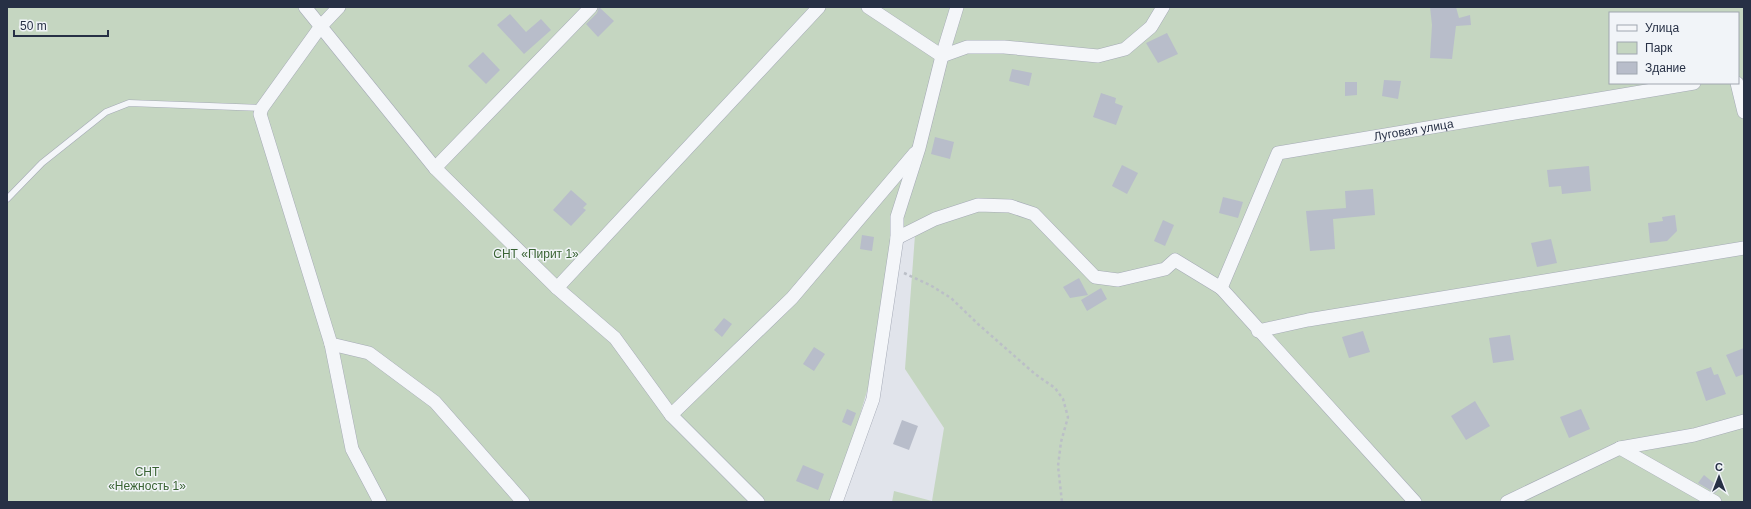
<svg xmlns="http://www.w3.org/2000/svg" width="1751" height="509" font-family="Arial,sans-serif">
<style>
.green{fill:#c5d6c1;fill-rule:evenodd}
.building{fill:#b8bdca}
.lines{fill:none;stroke-linecap:round;stroke-linejoin:round}
.service-casing{stroke:#a5aab6;stroke-width:7}
.minor-casing{stroke:#a5aab6;stroke-width:14}
.path{stroke:#bbbfc7;stroke-width:2.5;stroke-dasharray:3 3;stroke-linecap:butt}
.service{stroke:#f4f6f9;stroke-width:6}
.minor{stroke:#f4f6f9;stroke-width:13}
.labels{text-anchor:middle;stroke-width:3;stroke-linejoin:round;paint-order:stroke}
.street-label{font-size:12px;fill:#273045;stroke:#f1f4f8}
.park-label{font-size:12px;fill:#396333;stroke:#f1f4f8}
</style>
<rect width="100%" height="100%" fill="#e1e4eb"/>
<path class="green" d="M7,7H1744V502H892L894,491L932,501L944,428L905,369L915,235L895,238L873,371L834,502H7ZM1610,13H1738V83H1610Z"/>
<path class="building" d="M599,7L614,21L598,37L586,24L597,13Z
M1430,7H1456L1459,18L1470,15L1471,25L1456,26L1452,59L1430,58L1432,25Z
M510,14L526,32L541,19L551,30L524,54L497,25Z
M1167,33L1178,54L1158,63L1146,43Z
M483,52L500,70L486,84L468,66Z
M1012,69L1032,73L1029,86L1009,81Z
M1384,80L1401,81L1398,99L1382,96Z
M1345,82H1357V95L1345,96Z
M1101,93L1116,98L1115,103L1123,106L1116,125L1093,117Z
M935,137L954,142L950,159L931,154Z
M1122,165L1138,173L1127,194L1112,186Z
M1589,166L1591,191L1562,194L1561,186L1549,187L1547,170Z
M1373,189L1375,215L1333,219L1335,249L1310,251L1306,211L1346,208L1345,191Z
M571,190L587,204L583,208L586,210L571,226L553,210Z
M1223,197L1243,202L1238,218L1219,213Z
M1675,215L1677,231L1667,241L1650,243L1648,223L1663,221L1662,217Z
M1163,220L1174,225L1165,246L1154,241Z
M862,235L874,237L872,251L860,249Z
M1551,239L1557,263L1537,267L1531,243Z
M1079,278L1088,295L1070,298L1063,287Z
M1101,288L1107,299L1087,311L1081,300Z
M724,318L732,324L722,337L714,330Z
M1363,331L1370,352L1349,358L1342,337Z
M1510,335L1514,360L1493,363L1489,338Z
M814,347L825,354L814,371L803,364Z
M1744,348V374L1736,377L1726,355Z
M1711,367L1714,375L1718,374L1726,394L1706,401L1696,372Z
M1475,401L1490,426L1466,440L1451,416Z
M847,409L856,413L851,426L842,422Z
M1581,409L1590,429L1569,438L1560,417Z
M902,420L918,426L909,450L893,444Z
M803,465L824,474L818,490L796,481Z
M1704,475L1720,488L1715,493L1698,483Z"/>
<g class="lines">
<g class="service-casing">
<path id="service" d="M7,199L42,163L106,112L129,103L262,108"/>
</g>
<g class="minor-casing">
<g id="minor">
<path d="M305,7L435,168L557,288L615,338L671,415L758,502"/>
<path d="M339,7L321,26L262,108L260,114L331,344L369,353L435,402L523,502"/>
<path d="M868,7L942,56L967,47H1004L1098,56L1125,49L1151,27L1163,7"/>
<path d="M1737,83L1744,112"/>
<path d="M435,168L591,7"/>
<path d="M897,238L935,219L978,205L1010,206L1034,214L1095,277L1118,280L1165,269L1175,260L1221,288L1415,502"/>
<path d="M557,288L819,7"/>
<path id="s1" d="M1221,288L1278,153L1694,83"/>
<path d="M1258,331L1308,320L1744,248"/>
<path d="M331,344L352,449L380,502"/>
<path d="M671,415L792,298L915,153"/>
<path d="M1620,448L1715,502"/>
<path d="M836,502L873,399L897,238V217L919,148L942,56L957,7"/>
<path d="M1507,502L1620,448L1694,435L1744,421"/>
</g>
</g>
<path class="path" d="M904,273L930,285L951,298L978,324L1035,374L1055,388L1063,399L1068,417L1061,442L1058,466L1062,502"/>
<use href="#service" class="service"/>
<use href="#minor" class="minor"/>
</g>
<g class="labels">
<g class="street-label">
<text dy="4" stroke="none"><textPath href="#s1" startOffset="284">Луговая улица</textPath></text>
</g>
<g class="park-label">
<text x="536" y="258">СНТ «Пирит 1»</text>
<text x="147" y="476">СНТ<tspan x="147" dy="14">«Нежность 1»</tspan></text>
</g>
</g>
<rect width="1751" height="509" fill="none" stroke="#273045" stroke-width="16"/>
<rect x="1609" y="12" width="130" height="72" fill="#f1f4f8" stroke="#a0a6b0"/>
<rect x="1617" y="25" width="20" height="6" fill="#f4f6f9" stroke="#a0a6b0"/>
<text x="1645" y="32" font-size="12" fill="#273045">Улица</text>
<rect x="1617" y="42" width="20" height="12" fill="#c5d6c1" stroke="#a0a6b0"/>
<text x="1645" y="52" font-size="12" fill="#273045">Парк</text>
<rect x="1617" y="62" width="20" height="12" fill="#b8bdca" stroke="#a0a6b0"/>
<text x="1645" y="72" font-size="12" fill="#273045">Здание</text>
<g transform="translate(1719 477)" stroke="#f1f4f8" stroke-width="3" paint-order="stroke">
<path d="M0-3L7 15L0 10L-7 15Z" fill="#273045"/>
<text y="-6" font-size="11" font-weight="bold" text-anchor="middle" fill="#273045">С</text>
</g>
<path d="M14 30v6h94v-6" fill="none" stroke="#273045" stroke-width="2"/>
<text x="20" y="30" font-size="12" fill="#273045" stroke="#f1f4f8" stroke-width="3" paint-order="stroke">50 m</text>
</svg>
